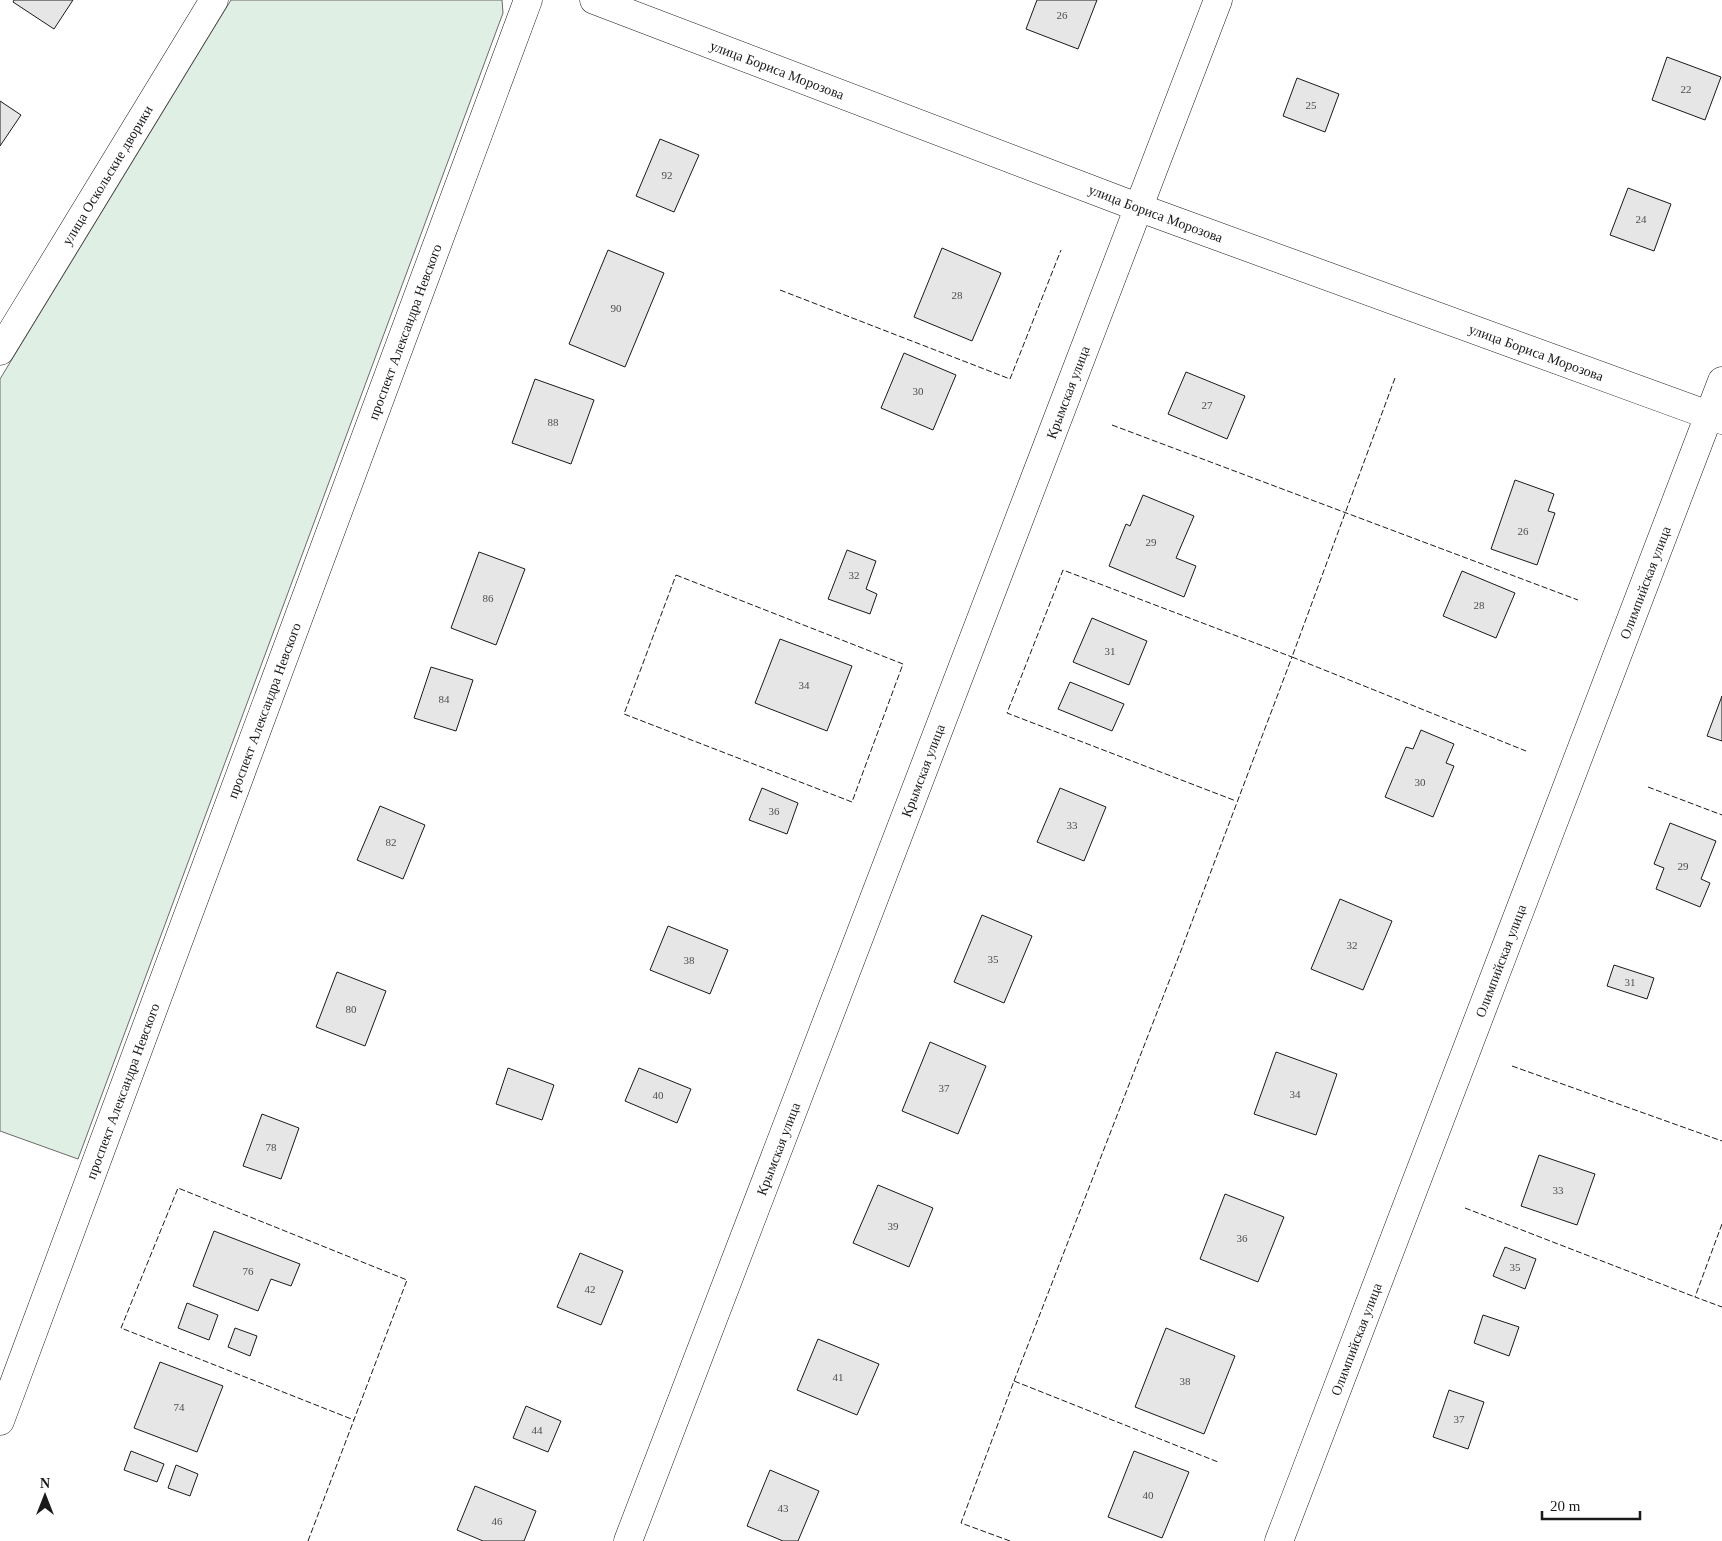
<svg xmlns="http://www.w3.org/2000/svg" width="1722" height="1541" font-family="'Times New Roman',serif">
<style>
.green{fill:#e0efe3;stroke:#6a6a6a}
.building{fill:#e6e6e6;stroke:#1a1a1a}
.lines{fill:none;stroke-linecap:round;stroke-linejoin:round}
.minor-casing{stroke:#1a1a1a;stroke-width:29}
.minor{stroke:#fff;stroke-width:28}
.fence{stroke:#1a1a1a;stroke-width:1;stroke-dasharray:6 2.5;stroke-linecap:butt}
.labels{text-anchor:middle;stroke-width:4;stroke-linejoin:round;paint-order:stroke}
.number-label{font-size:11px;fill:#4d4d4d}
.street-label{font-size:14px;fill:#1a1a1a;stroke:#fff}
</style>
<rect width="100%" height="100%" fill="#fff"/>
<path class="green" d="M231,0H502L503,13L78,1159L0,1131V379Z"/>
<path class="building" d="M14,0H73L54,29L13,2Z
M1037,0H1097L1078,49L1026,29Z
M1667,57L1721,77L1705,120L1652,100Z
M1297,78L1339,94L1325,132L1283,116Z
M0,101L21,115L0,146Z
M660,139L699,155L674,212L636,196Z
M1628,188L1671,204L1654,251L1610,235Z
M942,248L1001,273L972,341L914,317Z
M608,250L664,273L625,367L569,344Z
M904,353L956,375L933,430L881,408Z
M1186,372L1245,396L1227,439L1168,414Z
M535,379L594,400L571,464L512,443Z
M1515,480L1554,494L1548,511L1555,513L1537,565L1491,549Z
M1143,495L1194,516L1176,558L1196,566L1184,597L1109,566L1126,524L1130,526Z
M847,550L876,561L866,589L877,594L870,614L828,599Z
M479,552L525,569L496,645L451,628Z
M1462,571L1515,593L1496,638L1443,616Z
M1092,618L1147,641L1129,685L1073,662Z
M780,639L852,666L827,731L755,703Z
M431,667L473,680L456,731L414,718Z
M1070,682L1124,704L1112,731L1058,709Z
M1722,696V741L1707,736Z
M1421,730L1454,744L1446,763L1454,766L1433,817L1385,797L1406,747L1413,749Z
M762,788L798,803L787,834L749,820Z
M1060,788L1106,807L1084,861L1037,842Z
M380,806L425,825L403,879L357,860Z
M1670,823L1716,841L1701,879L1710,883L1700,907L1656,889L1664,868L1654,864Z
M1340,899L1392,921L1363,990L1311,969Z
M982,915L1032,936L1004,1003L954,982Z
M668,926L728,950L710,994L650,970Z
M1614,965L1654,978L1647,999L1607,986Z
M337,972L386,991L365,1046L316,1027Z
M930,1042L986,1066L958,1134L902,1111Z
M1276,1052L1337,1074L1316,1135L1254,1114Z
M508,1068L554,1085L542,1120L496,1104Z
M639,1068L691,1089L677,1123L625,1101Z
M262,1114L299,1128L281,1179L243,1166Z
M1539,1155L1595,1174L1577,1225L1521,1206Z
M878,1185L933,1208L909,1267L853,1243Z
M1225,1194L1284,1217L1258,1282L1200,1259Z
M214,1231L300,1264L291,1286L271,1279L258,1311L193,1286Z
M1505,1247L1536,1259L1525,1289L1493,1276Z
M580,1253L623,1271L601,1325L557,1307Z
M187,1303L218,1315L209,1340L178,1328Z
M1483,1315L1519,1327L1509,1356L1474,1343Z
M235,1328L257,1336L250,1356L228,1347Z
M1166,1328L1235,1356L1204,1434L1135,1407Z
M818,1339L879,1364L857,1415L797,1390Z
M160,1362L223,1386L197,1452L134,1428Z
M1449,1390L1484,1402L1468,1449L1433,1437Z
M526,1406L561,1421L548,1452L513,1438Z
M131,1451L164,1464L157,1482L124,1470Z
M1134,1451L1189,1472L1162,1538L1108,1517Z
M176,1465L198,1474L190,1496L168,1488Z
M770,1470L819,1491L798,1541H783L747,1526Z
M475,1486L536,1511L524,1541H483L457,1530Z"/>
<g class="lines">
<g class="minor-casing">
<g id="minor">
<path id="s1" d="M594,0L1140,208L1722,420"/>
<path id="s2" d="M0,351L214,0"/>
<path id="s3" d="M0,1421L528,0"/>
<path id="s4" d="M628,1541L1218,0"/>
<path id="s5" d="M1279,1541L1722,381"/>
</g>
</g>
<use href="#minor" class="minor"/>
<path class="fence" d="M780,290L1010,379L1061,250
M1395,378L1292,657L1526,751
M1112,425L1578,600
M676,575L903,664L852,802L624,714Z
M1648,787L1722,815
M1512,1066L1722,1141
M1465,1208L1695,1297
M1722,1224L1695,1297L1722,1307
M1014,1381L1182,948L1292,657L1063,570L1007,713L1236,801
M308,1541L407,1280L178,1188L121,1328L354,1420
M1010,1541L961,1523L1014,1381L1218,1462"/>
</g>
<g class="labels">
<g class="number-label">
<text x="1062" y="19">26</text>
<text x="1686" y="93">22</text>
<text x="1311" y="109">25</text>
<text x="667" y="179">92</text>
<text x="1641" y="223">24</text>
<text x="957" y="299">28</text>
<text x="616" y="312">90</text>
<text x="918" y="395">30</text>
<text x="1207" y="409">27</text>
<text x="553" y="426">88</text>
<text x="1523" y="535">26</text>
<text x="1151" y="546">29</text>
<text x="854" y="579">32</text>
<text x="488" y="602">86</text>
<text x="1479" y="609">28</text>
<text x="1110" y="655">31</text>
<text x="804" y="689">34</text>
<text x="444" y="703">84</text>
<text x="1420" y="786">30</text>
<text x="774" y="815">36</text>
<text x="1072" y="829">33</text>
<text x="391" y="846">82</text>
<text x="1683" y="870">29</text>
<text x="1352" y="949">32</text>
<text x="993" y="963">35</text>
<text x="689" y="964">38</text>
<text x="1630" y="986">31</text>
<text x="351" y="1013">80</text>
<text x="944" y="1092">37</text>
<text x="1295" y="1098">34</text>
<text x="658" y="1099">40</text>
<text x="271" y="1151">78</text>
<text x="1558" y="1194">33</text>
<text x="893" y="1230">39</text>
<text x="1242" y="1242">36</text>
<text x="1515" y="1271">35</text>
<text x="248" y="1275">76</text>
<text x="590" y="1293">42</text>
<text x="838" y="1381">41</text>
<text x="1185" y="1385">38</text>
<text x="179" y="1411">74</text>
<text x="1459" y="1423">37</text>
<text x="537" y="1434">44</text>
<text x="1148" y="1499">40</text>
<text x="783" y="1512">43</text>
<text x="497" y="1525">46</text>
</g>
<g class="street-label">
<text dy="5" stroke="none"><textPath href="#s1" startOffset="196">улица Бориса Морозова</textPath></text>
<text dy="5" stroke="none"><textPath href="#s2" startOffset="206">улица Оскольские дворики</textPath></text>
<text dy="5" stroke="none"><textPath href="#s1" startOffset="601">улица Бориса Морозова</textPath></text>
<text dy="5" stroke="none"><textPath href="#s3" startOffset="1162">проспект Александра Невского</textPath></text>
<text dy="5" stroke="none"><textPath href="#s1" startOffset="1006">улица Бориса Морозова</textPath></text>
<text dy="5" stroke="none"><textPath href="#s4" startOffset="1230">Крымская улица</textPath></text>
<text dy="5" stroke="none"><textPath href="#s5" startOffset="1026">Олимпийская улица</textPath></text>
<text dy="5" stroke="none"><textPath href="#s3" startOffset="758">проспект Александра Невского</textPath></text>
<text dy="5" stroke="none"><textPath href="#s4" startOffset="825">Крымская улица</textPath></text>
<text dy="5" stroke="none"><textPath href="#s5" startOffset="621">Олимпийская улица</textPath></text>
<text dy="5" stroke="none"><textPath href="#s3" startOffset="352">проспект Александра Невского</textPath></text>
<text dy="5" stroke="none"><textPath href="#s4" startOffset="420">Крымская улица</textPath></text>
<text dy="5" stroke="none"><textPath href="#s5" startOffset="216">Олимпийская улица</textPath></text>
</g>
</g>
<g transform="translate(45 1496)" stroke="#ffffff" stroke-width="4" paint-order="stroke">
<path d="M0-4L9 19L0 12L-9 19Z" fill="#1a1a1a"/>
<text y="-8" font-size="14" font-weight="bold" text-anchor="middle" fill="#1a1a1a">N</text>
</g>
<path d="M1542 1511v8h98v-8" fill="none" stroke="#1a1a1a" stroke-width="2.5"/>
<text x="1550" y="1511" font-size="15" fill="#1a1a1a" stroke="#ffffff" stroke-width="4" paint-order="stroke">20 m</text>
</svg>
